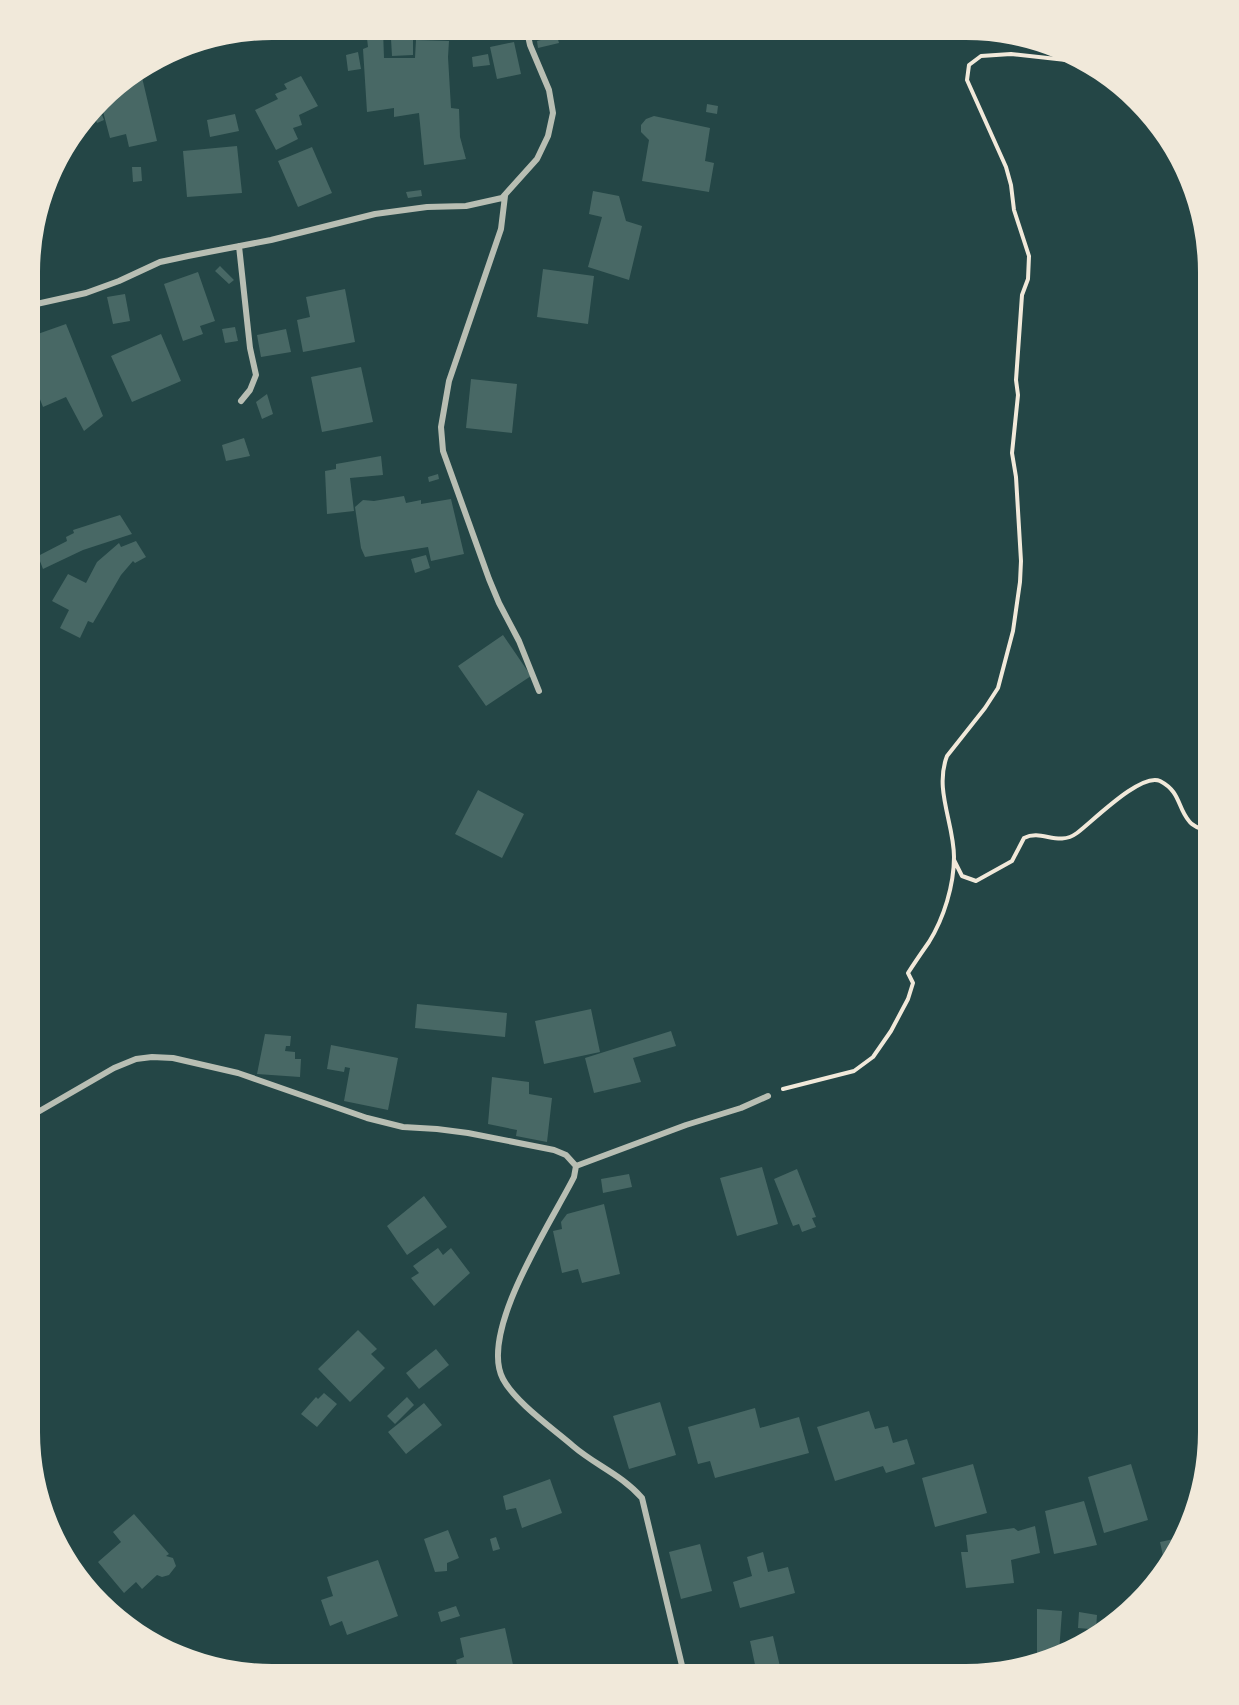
<svg xmlns="http://www.w3.org/2000/svg" width="1239" height="1705" font-family="Montserrat,sans-serif">
<style>
.green{fill:#244646}
.building{fill:#486865}
.lines{fill:none;stroke-linecap:round;stroke-linejoin:round}
.path{stroke:#f1e9da;stroke-width:4}
.minor{stroke:#b8beb3;stroke-width:6}
</style>
<rect width="100%" height="100%" fill="#0f3d3e"/>
<path class="green" d="M272,30L999,32L1102,71L1149,113L1184,165L1209,272L1208,1449L1196,1511L1168,1567L1127,1615L1074,1650L967,1675L241,1673L137,1634L90,1593L55,1540L30,1433L32,240L62,151L113,90L194,43Z"/>
<path class="building" d="M366,30H383L384,58H415L416,40L449,41L448,57L451,108L459,109L460,137L466,159L424,165L419,113L394,117V108L367,112L363,49L368,47Z
M395,30L452,31H459V37H394Z
M557,36L559,43L538,48L537,41Z
M391,39L413,40V55L392,56Z
M514,42L521,74L497,79L490,47Z
M358,52L361,69L348,71L346,55Z
M488,54L490,65L473,67L472,57Z
M141,73L157,141L129,147L126,134L110,138L101,104L113,90Z
M301,76L318,106L299,115L302,125L293,128L298,139L276,150L255,110L278,99L275,94L287,89L284,84Z
M707,104L718,106L717,114L706,112Z
M235,114L239,131L210,137L207,120Z
M102,115L104,120L97,123L95,118Z
M654,116L710,128L705,161L714,163L709,192L642,181L649,140L641,132V125L646,119Z
M237,146L242,193L187,197L183,151Z
M312,147L332,193L298,207L278,161Z
M132,167H141L142,181L133,182Z
M421,190L422,196L408,198L406,192Z
M593,191L619,196L626,221L642,226L629,280L588,267L602,217L589,214Z
M220,266L234,280L229,284L215,271Z
M543,269L594,276L588,324L537,317Z
M198,272L215,321L200,326L203,334L183,341L164,284Z
M345,289L355,342L303,352L297,320L310,317L306,297Z
M125,294L130,321L113,324L107,297Z
M66,324L103,416L84,431L66,397L43,407L32,379V336Z
M235,327L238,341L225,343L222,329Z
M286,329L291,352L261,357L257,335Z
M161,334L181,381L132,402L111,356Z
M361,367L373,422L322,432L311,377Z
M471,379L517,384L512,433L466,428Z
M267,394L273,414L262,419L256,402Z
M244,438L250,456L226,461L222,445Z
M381,456L383,475L350,478L354,511L327,514L325,471L336,469V464Z
M438,474L439,479L429,482L428,477Z
M404,496L406,503L421,500V504L451,499L464,554L431,561L428,547L365,557L361,548L355,507L363,500L374,501Z
M120,515L132,534L83,550L43,569L38,556L67,541L66,537L74,533L73,530Z
M136,541L146,557L135,563L133,561L121,575L93,623L88,621L80,638L60,628L69,610L52,601L68,574L86,583L97,562L119,543L121,547Z
M426,555L430,568L415,573L411,559Z
M503,635L531,676L486,706L458,666Z
M478,790L524,814L502,858L455,834Z
M417,1004L507,1013L505,1037L415,1028Z
M591,1009L600,1052L544,1064L535,1021Z
M671,1031L676,1046L633,1058L641,1082L594,1093L585,1058Z
M265,1034L291,1036L290,1046H286L285,1051L295,1052V1059H301L300,1077L257,1074Z
M331,1045L398,1058L388,1110L344,1101L350,1068L345,1067L344,1072L327,1069Z
M492,1077L529,1082V1094L552,1098L547,1142L516,1136L517,1130L488,1124Z
M762,1167L778,1224L737,1236L720,1178Z
M797,1169L816,1217L812,1218L816,1227L802,1232L799,1224L793,1226L774,1179Z
M629,1174L632,1187L603,1193L601,1179Z
M424,1196L447,1227L407,1255L387,1226Z
M604,1204L620,1274L582,1283L578,1269L562,1273L553,1231L562,1229L561,1222L567,1214Z
M438,1248L443,1255L451,1248L470,1273L434,1306L411,1278L419,1273L413,1266Z
M358,1330L377,1349L371,1354L385,1368L350,1402L318,1369Z
M436,1349L449,1365L419,1389L406,1373Z
M324,1393L337,1404L317,1427L301,1414L316,1397L318,1399Z
M407,1397L414,1405L395,1424L387,1416Z
M660,1402L676,1455L629,1469L613,1416Z
M424,1403L442,1425L406,1454L388,1432Z
M755,1408L760,1428L799,1417L809,1453L715,1478L710,1461L698,1464L688,1427Z
M869,1411L875,1429L888,1426L893,1443L907,1439L915,1464L886,1473L883,1466L835,1481L817,1427Z
M973,1464L987,1513L935,1527L922,1478Z
M1131,1464L1148,1520L1104,1533L1088,1477Z
M550,1479L562,1513L522,1528L516,1508L506,1510L503,1496Z
M1084,1501L1097,1545L1054,1554L1045,1511Z
M134,1514L169,1554L166,1556L173,1558L176,1566L169,1575L162,1577L157,1575L142,1589L136,1582L124,1593L98,1562L121,1542L113,1532Z
M1035,1526L1040,1553L1011,1560L1014,1583L966,1588L961,1552H968L966,1535L1014,1528L1018,1531Z
M448,1530L459,1558L447,1563V1571L435,1572L424,1539Z
M496,1537L500,1549L493,1551L490,1539Z
M1183,1537L1168,1567L1166,1570L1160,1542Z
M700,1544L712,1591L681,1599L669,1552Z
M763,1552L768,1572L788,1567L795,1593L740,1608L733,1582L752,1576L747,1557Z
M378,1560L398,1616L347,1635L342,1621L330,1626L321,1600L333,1596L327,1577Z
M456,1606L460,1616L441,1622L438,1612Z
M1037,1609L1062,1611L1059,1653L1037,1659Z
M1079,1612L1097,1615L1096,1629H1105L1090,1639V1629L1078,1628Z
M505,1628L515,1674H459L456,1660L464,1657L460,1638Z
M773,1636L781,1671L757,1674L750,1641Z
M894,1670V1675H873L872,1673Z"/>
<g class="lines">
<path class="path" d="M1087,65L1108,76
M954,860L962,876L976,881L1012,861L1024,838C1042,829 1058,847 1077,833C1092,822 1141,772 1160,781C1181,792 1177,807 1189,821C1193,827 1202,829 1209,831
M783,1089L854,1071L873,1057L891,1031L908,999L913,983L908,973C915,962 922,952 929,942C944,918 954,885 954,857C954,823 934,790 947,756L985,708L998,688L1013,631L1020,582L1021,561L1016,477L1012,453L1018,395L1016,380L1022,295L1028,279L1029,256L1014,210L1011,185L1006,167L967,80L969,65L981,56L1011,54L1075,61"/>
<path class="minor" d="M505,196L501,229L449,381L441,427L443,451L489,579L499,603L519,641L539,691
M239,246L250,348L256,375L250,390L241,401
M32,305L86,293L119,281L160,262L188,256L271,240L375,214L427,207L466,206L502,198L537,159L548,136L553,113L549,90L530,45L527,31
M31,1116L114,1068L136,1059L152,1057L173,1058L238,1073L367,1118L403,1127L437,1129L468,1133L554,1150L566,1155L576,1166
M576,1166L574,1177C552,1221 478,1332 503,1379C515,1402 552,1428 573,1446C595,1465 622,1475 642,1498L684,1674
M576,1166L686,1125L741,1108L768,1096"/>
</g>
<path d="M0 0H1239V1705H0ZM272 40H966A232 232 0 0 1 1198 272V1432A232 232 0 0 1 966 1664H272A232 232 0 0 1 40 1432V272A232 232 0 0 1 272 40Z" fill="#f1e9da" fill-rule="evenodd"/>
</svg>
